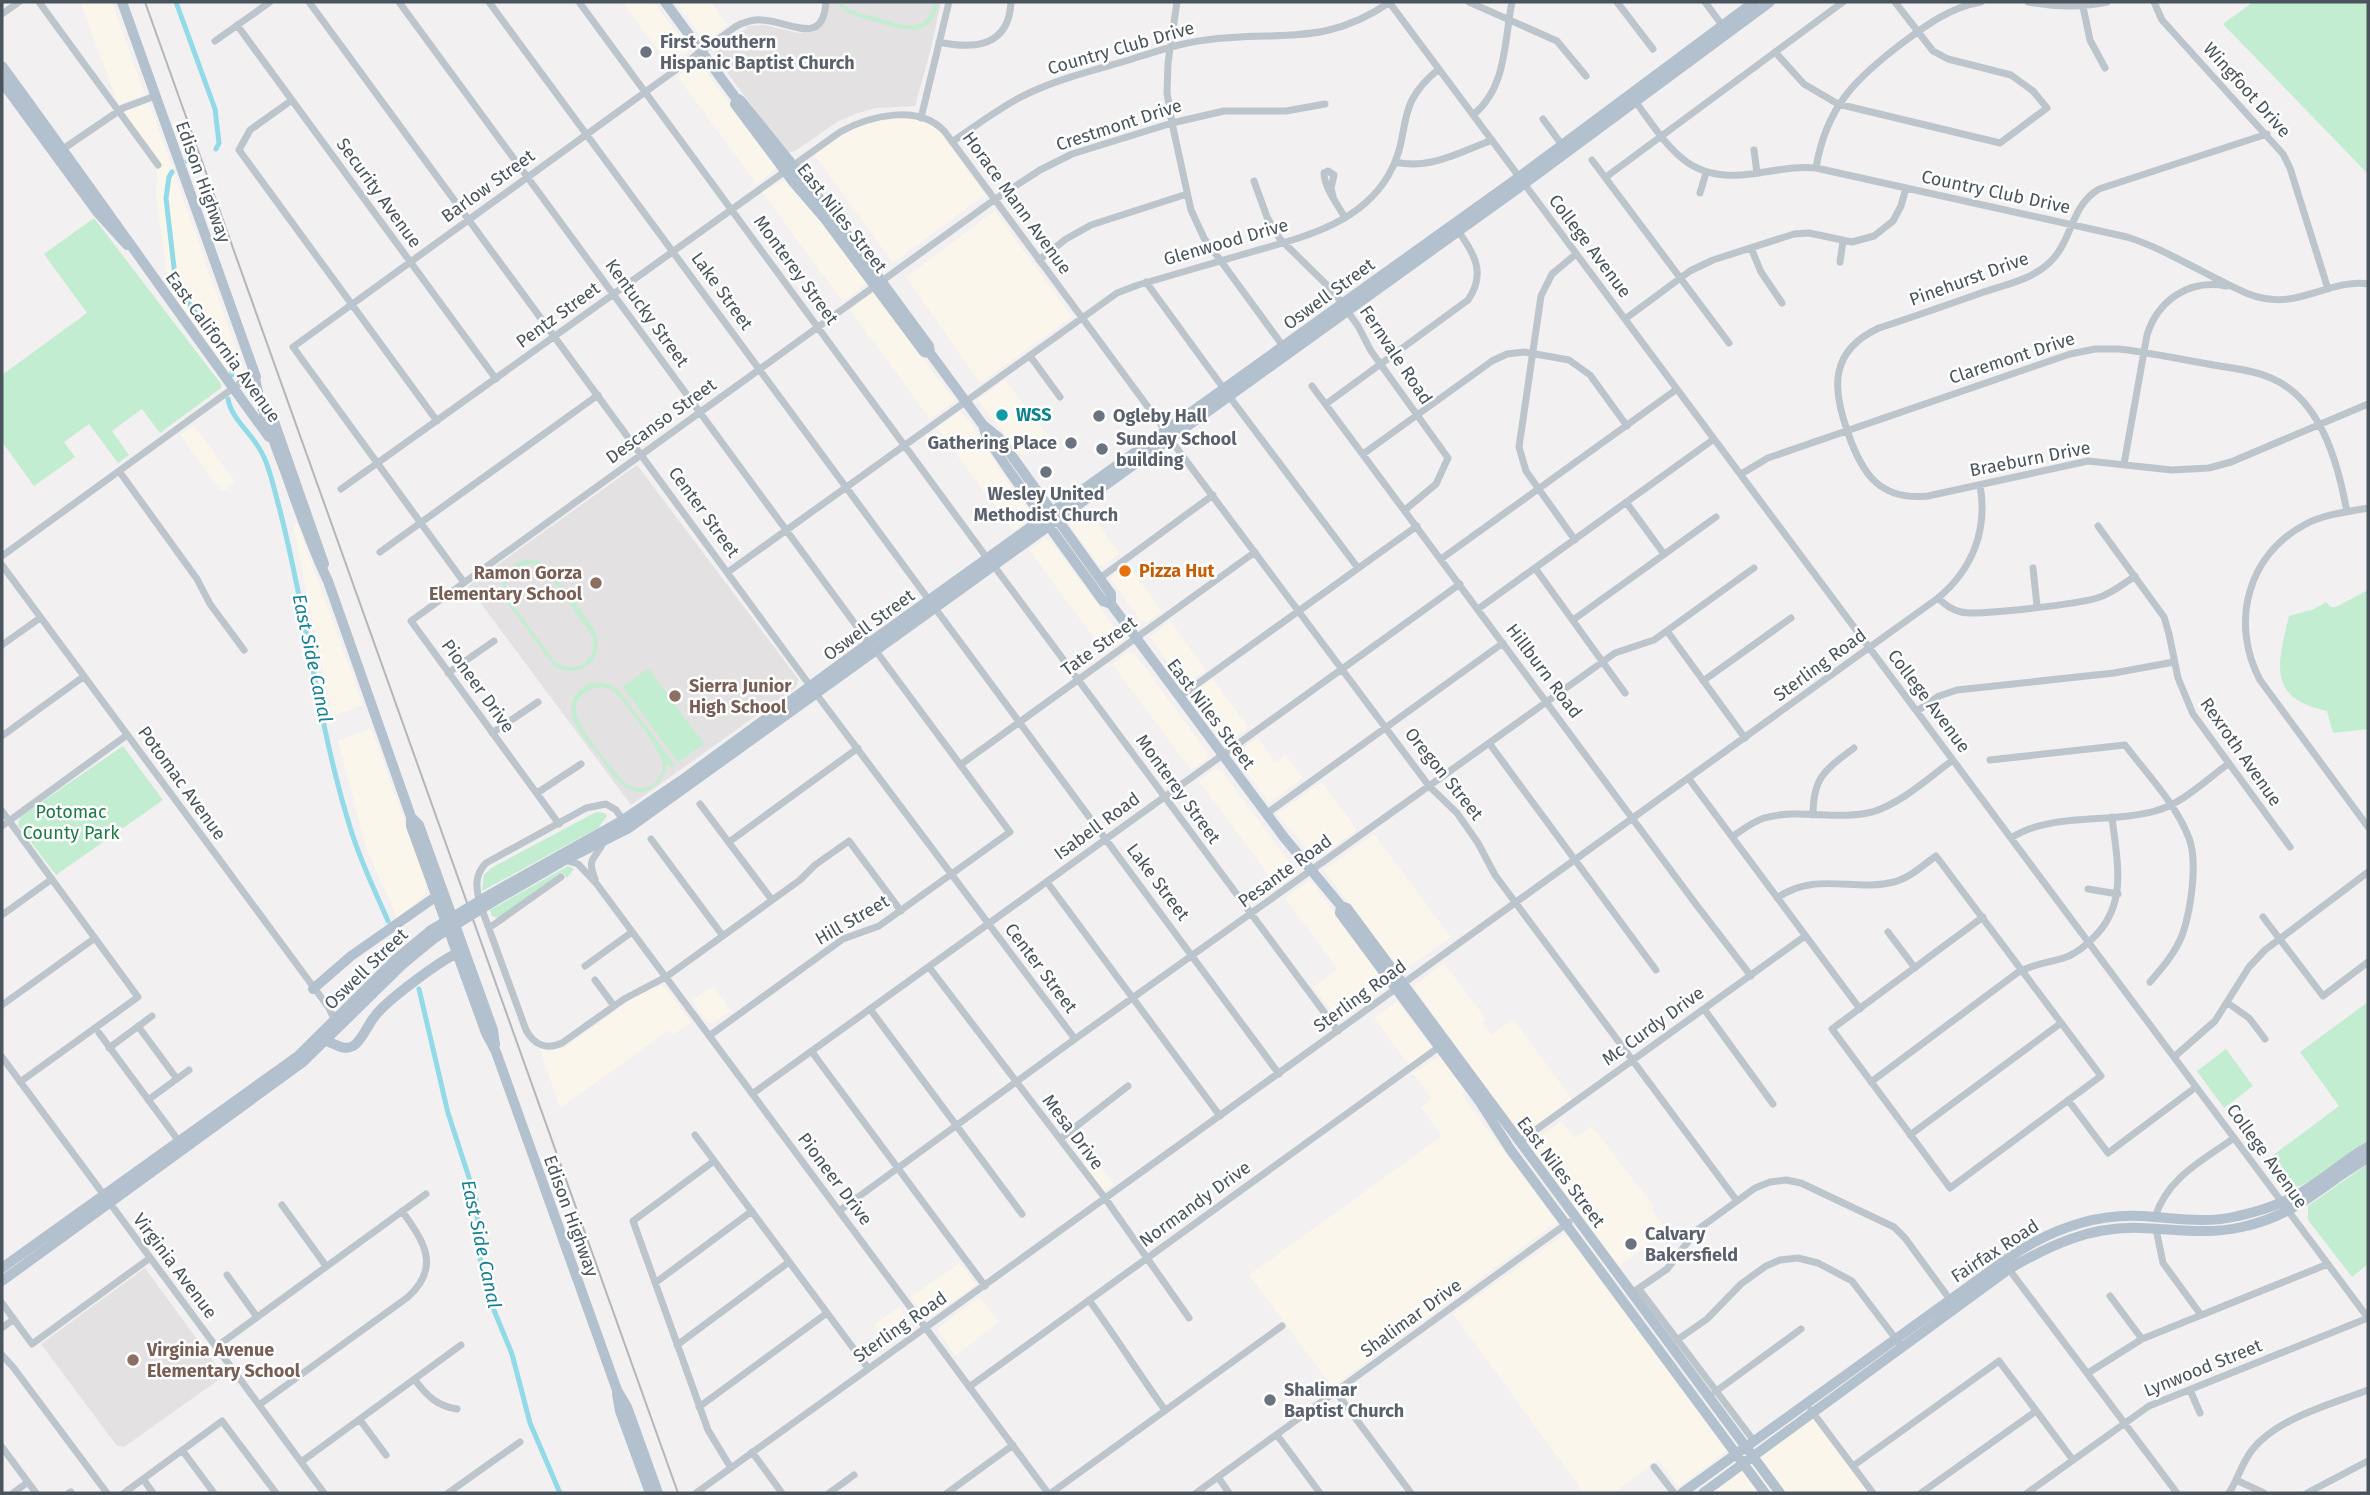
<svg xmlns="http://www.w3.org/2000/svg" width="2370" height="1495" font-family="'Fira Sans',sans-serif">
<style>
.commercial{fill:#fbf6eb}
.education{fill:#e3e1e1}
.green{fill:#c2edd0;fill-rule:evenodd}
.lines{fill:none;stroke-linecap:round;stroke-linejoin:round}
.canal{stroke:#92dae7;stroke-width:5}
.minor{stroke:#bdc5cc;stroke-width:7}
.major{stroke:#b2c1cd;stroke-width:10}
.rail{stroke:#b3b6ba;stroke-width:2}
.major-bridge{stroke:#b2c1cd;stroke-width:10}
.worship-dot{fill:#6b7280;stroke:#fff;stroke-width:2.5}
.culture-dot{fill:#0f9aa8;stroke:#fff;stroke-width:2.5}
.food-dot{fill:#e8710a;stroke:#fff;stroke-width:2.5}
.education-dot{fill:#8d6e63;stroke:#fff;stroke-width:2.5}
.labels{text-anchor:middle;stroke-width:5;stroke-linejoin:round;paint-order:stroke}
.worship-label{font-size:18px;font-weight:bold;fill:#5b616d;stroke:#fff;text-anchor:start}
.street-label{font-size:18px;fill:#49545c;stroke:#fff}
.culture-label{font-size:18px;font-weight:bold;fill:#0d838f;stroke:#fff;text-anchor:start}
.food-label{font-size:18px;font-weight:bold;fill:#c56008;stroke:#fff;text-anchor:start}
.education-label{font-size:18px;font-weight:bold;fill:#785e54;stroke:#fff;text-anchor:start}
.park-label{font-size:18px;fill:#1d7a46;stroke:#fff}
.water-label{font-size:19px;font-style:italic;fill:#168194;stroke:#fff}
</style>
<rect width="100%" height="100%" fill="#f2f0f0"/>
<path class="commercial" d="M80,2H112L145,95L118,104Z
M622,2H654L688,49V52L669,65Z
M675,2H711L728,25L707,41L704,40Z
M698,61L777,168L757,184L677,76Z
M149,102L243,369L232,380L170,295L156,196L157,157L124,112Z
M906,117L922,120L938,127L985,195L893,263L814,154L842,132L875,119Z
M785,180L810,207L867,283L843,302L762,192Z
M995,211L1072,317L980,383L906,277Z
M873,293L955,401L930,419L850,310Z
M1005,380L1050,438L1023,457L977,400Z
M960,411L972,425L1007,481L1032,515L1030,520L1013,530L936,427Z
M194,425L235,482L222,492L180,435Z
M1086,509L1120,554L1103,566L1099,565L1070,526L1071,520Z
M297,523L363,705L332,716L293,525Z
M1044,539L1050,540L1121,636L1120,642L1105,653L1029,550Z
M1128,565L1162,611L1147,622L1141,621L1111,580L1112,576Z
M1170,621L1206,670L1184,684L1150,637Z
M1128,652L1134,653L1208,753L1207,759L1191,770L1112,664Z
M1212,678L1249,728L1226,744L1191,696Z
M371,728L427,883L425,895L397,918L366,848L338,741Z
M1258,738L1275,762L1286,755L1303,778L1269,803L1234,755Z
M1215,769L1221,770L1295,870L1294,876L1278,888L1199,781Z
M1321,782L1357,830L1316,859L1277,814Z
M1374,834L1451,937L1403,971L1400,970L1373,936L1324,870Z
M1310,880L1386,984L1339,1017L1335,1016L1313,987L1337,969L1285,898Z
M1444,963L1486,1019L1482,1023L1491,1035L1513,1019L1572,1099L1523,1135H1520L1415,989L1416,984Z
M659,986H664L691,1022L673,1035L669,1030L560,1108L540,1049L551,1051L566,1047L639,994Z
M713,986L731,1011L712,1024L707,1022L692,1000Z
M1397,1001L1432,1048L1409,1065L1374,1018Z
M1440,1056L1466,1091L1462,1095L1557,1222L1332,1387L1249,1275L1442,1136L1421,1108L1432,1099L1413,1073Z
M1561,1121L1575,1138L1592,1126L1654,1207L1651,1209L1667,1231L1619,1266L1529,1147L1530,1144Z
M1093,1157L1114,1184L1100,1195L1078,1168Z
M1563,1235L1569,1236L1727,1451L1678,1487L1658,1460L1613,1493H1584L1453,1314Z
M960,1263L976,1285L931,1317H926L911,1297Z
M980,1297L999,1322L955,1356L937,1329Z
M899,1307L910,1326L888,1344L874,1325Z
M1811,1413L1871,1493H1784L1755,1454Z
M1747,1459L1773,1493H1710Z"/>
<path class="education" d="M828,2H941L931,48L915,106L876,108L855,114L837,122L795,151L787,153L714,55L718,46L747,28L746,26L764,25L799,33L813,32L825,21Z
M637,465L799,680L795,688L631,805L468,586Z
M145,1268L224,1376L124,1447L117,1446L41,1344Z"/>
<path class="green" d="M837,2C844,3 845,7 851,10C860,14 870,16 879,18C901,25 930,36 933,2L938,3C933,41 901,29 876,22C861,17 846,16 837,2Z
M2253,2H2368V174L2223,24Z
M94,218L221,384V388L160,433L142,409L112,431L129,455L118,463L89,424L64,442L75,457L34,486L2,442V375L87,313L44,254Z
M528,559L538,561L548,566L594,629C608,657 581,682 554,666L505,600C498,580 508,563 528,559ZM532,564L541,567L548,573L593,637V653L583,665L569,668L555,662L508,598C501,579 513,564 532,564Z
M2368,590V729L2333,733L2327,711C2266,698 2278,664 2289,616L2314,609L2326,602L2331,607H2336Z
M648,668L704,744L678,762L623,687Z
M597,682L610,684L620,692L675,765L671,768L667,763C665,781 648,798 629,789C616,783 608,768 600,757C587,740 562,718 575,696C580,687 588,684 597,682ZM603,687C608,688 609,688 613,691C623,699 662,752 663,763C663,773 658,782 650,786C640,790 632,788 624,782C611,767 585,737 578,719C570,701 586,687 603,687Z
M123,746L163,800L56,875L18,825L20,817Z
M596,812L605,813L607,816L598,828L482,891L484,875L493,867Z
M568,866L574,869L567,878L562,872L498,918L492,916L490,910Z
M2368,1002V1144C2354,1153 2299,1194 2285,1188C2277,1184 2269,1169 2264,1162L2339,1106L2300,1052Z
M2226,1049L2253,1086L2224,1108L2197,1071Z
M2366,1165L2368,1169V1264L2352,1277L2308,1220V1206Z"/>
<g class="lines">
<path class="canal" d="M176,2L215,109L219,143L216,149
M187,161L195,156
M172,172L169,177L166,198L176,285L232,364V375
M228,399C231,418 250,432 259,448C269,464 273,485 278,503C306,607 316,714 347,817C357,853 373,887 388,921
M419,989L448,1113L476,1199L480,1258L489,1298L512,1354L530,1423L560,1493"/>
<path class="minor" d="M39,2L158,165
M309,2L811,687L1075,1039
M399,2L869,643
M489,2L929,600
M579,2L987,558
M1177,2L1168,63L1167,93L1172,123L1191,210L1204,238L1283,346
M1389,2L2368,1318
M1469,2L1557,41L1586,76
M1617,2L1653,49
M1705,2L1722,25
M2028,2C2055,7 2079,8 2107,2
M2082,2L2090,40L2105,68
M2154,2L2162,20L2283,154L2290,168L2328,289
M2,14L19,2
M237,25L496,379
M215,41L270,2
M939,42C975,50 1009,46 1011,2
M1775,52L1804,84L1838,104L2000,143L2047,108L2033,91L2011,75L1948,59L1933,51L1895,2
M292,100L250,130L239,150L437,421
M1635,101C1669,147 1687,183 1751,174C1773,171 1794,166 1816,168L2127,237C2159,247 2189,265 2219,280C2235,288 2251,297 2269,299C2304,304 2334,279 2368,284
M1473,115C1507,88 1504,41 1512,2
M921,118L949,2
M1543,119L1562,145
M2267,134L2099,189C2070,206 2073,241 2049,263C2031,280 2004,285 1981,293C1947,305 1913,317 1879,328C1829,351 1832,389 1848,433C1862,474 1880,501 1928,496L2088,461L2172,470L2209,468L2231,462L2368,404
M952,142C974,127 995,111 1019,98C1053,80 1091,71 1129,60C1154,52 1180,43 1206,40C1279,30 1323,48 1390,2
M63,149L123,108L155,96
M1754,150L1757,173
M1592,160L1729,343
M1395,162C1429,170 1461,152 1492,140
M1816,168C1826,106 1857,77 1905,41C1929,23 1952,7 1981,2
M1606,177L1843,2
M1254,181L1267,217L1280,239L1333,291L1358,326L1371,351L1448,458L1436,484L1405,510
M1700,193L1706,173
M1333,196L1331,188L1334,175L1328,171L1324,173C1324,187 1338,205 1345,218
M1751,248L1761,272L1782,303
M1039,260L1066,239L1091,225L1187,194
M1840,262L1843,241
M1146,282L1224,389
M1625,319L1690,271L1713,260L1794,234L1809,233L1852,242L1874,236L1893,221L1901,206L1906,188
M1030,356L1060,397
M1312,386L1695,903L1751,976
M1229,396L1358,568
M1326,404L1468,300C1486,274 1475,254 1458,231
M1170,439L1429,786L1457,813L1478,843L1495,875L1737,1201
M1363,454L1492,361L1507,354L1524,352L1569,360L1590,375L1627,426
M2124,464L2147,335C2158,300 2189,279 2226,286
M119,471L197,579L210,604L244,650
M1741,474L1768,458L2070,354L2095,349H2118C2148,352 2178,359 2208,364C2228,368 2251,369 2271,378C2321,399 2338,463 2347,512
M341,489L840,132C869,116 919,103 945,132L1165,430
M1626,502L1664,554
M2368,508C2347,512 2325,514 2306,524C2247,554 2230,624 2260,680L2368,827
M2098,526L2164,617L2169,634L2178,678L2193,714L2290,847
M1575,540L1526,471L1519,447L1541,296L1552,274L1576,254
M380,552L598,395
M2,556L254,373
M1441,559L1677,389
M2,565L329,1008L335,1021
M994,566L1338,1031
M1535,568L1625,693
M2033,568L2037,606
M728,572L1117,293L1138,285C1172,275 1207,265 1241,255C1294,239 1357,228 1388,176C1414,132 1391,107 1439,69
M1100,578L1213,495
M463,581L293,347L735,27C744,22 752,19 762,20C790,21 823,48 826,2
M1938,598C1944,604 1952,610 1961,612C1978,616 2078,604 2097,598C2111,594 2123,584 2135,576
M935,608L1279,1074
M1478,609L1714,439
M1573,620L1716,517
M1667,631L1745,738
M2,645L40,618
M448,673L494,641
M1703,681L1791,618
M1179,697L1417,526
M1917,711L1939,696L1957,690L2114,673L2174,662
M492,733L538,702
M2,736L83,677
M1489,743L1656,970
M1990,760L2125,745C2147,774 2176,804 2189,838C2198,862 2191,908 2183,933C2176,952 2163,967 2150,982
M960,765L1255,552
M1689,779L1860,1009
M537,793L581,764
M700,804L772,900
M2,811L138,997L20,1082
M1266,814L1503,643
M1813,815C1813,777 1825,770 1854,748
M623,820L616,810L606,804L586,808L486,863C474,875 476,888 480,904L526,1030C534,1045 547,1050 562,1043L624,999L666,977L800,880L815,865L849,841L901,911
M559,824L411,621L994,200L1040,170L1072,154L1172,123L1224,111H1286L1325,104
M2,826L127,735
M1732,837C1742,830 1752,822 1764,818C1799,808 1837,821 1872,812C1902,803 1928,778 1953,760
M2011,838C2051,812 2110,824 2155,811C2182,804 2206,780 2228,764
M651,839L723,936
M729,842L858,748
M565,860L578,864L596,883L1048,1493
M595,879C586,856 596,860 604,841
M1047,882L1220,1116
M2088,889L2118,894
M1777,898C1815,871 1854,892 1894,882C1910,878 1923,865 1936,856L2101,1076L1950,1188L1832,1029L1983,917
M2,915L52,879
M2263,917L2323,996L2368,962
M489,928L561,877
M1888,932L1915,968
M585,966L632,932
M929,967L1105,1198L1189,1318
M595,980L614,1006
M2228,1003L2249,1018L2265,1039
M2,1005L95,938
M870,1009L1022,1214
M1704,1009L1773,1104
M138,1026L177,1079
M99,1033L178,1140
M709,1036L843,939L879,926L1010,832L876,651
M109,1048L152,1016
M812,1052L985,1286
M2,1057L324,1493
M2174,1057L2215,1021L2249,967L2265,950L2368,872
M1871,1082L2017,973C2034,963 2051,963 2069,956C2077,952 2085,946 2091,940C2129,906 2117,862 2112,817
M752,1094L1460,584
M148,1100L189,1070
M2068,1100L2108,1153L2196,1087
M695,1135L868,1368
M1910,1135L2061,1023
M1060,1139L1128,1086
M1519,1142L1805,936
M714,1161L633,1221L708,1430L731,1468
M282,1205L326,1266
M839,1211L1075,1039L1615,653L1654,640L1754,568
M2155,1217C2168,1177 2202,1161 2234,1138
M2156,1229L2163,1263L2201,1315
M2008,1268L2177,1493
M227,1275L257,1317
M655,1283L752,1211
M1639,1289L1754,1441
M1632,1293L1667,1269L1697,1230L1755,1188L1770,1182L1786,1180L1801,1183L1894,1227L1905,1238L1951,1301
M2110,1296L2142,1339
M1089,1300C1116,1337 1139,1374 1165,1410
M2,1303L32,1344L150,1258
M2,1328L14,1319
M1677,1340L1707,1319L1741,1284L1766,1266L1780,1260L1798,1258L1818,1263L1852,1281L1902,1347
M677,1345L789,1262
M216,1347L426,1194
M2,1355L13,1367L107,1493
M2088,1373L2142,1339L2328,1264
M415,1380C427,1396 437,1406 457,1409
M969,1387L1439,1047
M2190,1390L2200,1413
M1336,1392L1411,1493
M1715,1392L1801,1329
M259,1405L408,1297C442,1266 423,1241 402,1211
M699,1407L827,1313
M1811,1410L1873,1493
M360,1420L386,1455
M1277,1435L1320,1493
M2,1447L36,1493
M182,1450L214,1493
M752,1452L782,1493
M301,1462L461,1345
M1853,1466L1999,1361L2073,1460
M1654,1467L1674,1493
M1218,1477L1229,1493
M143,1479L153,1493
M2236,1480L2264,1493
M13,1493L28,1482
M69,1493L71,1492
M124,1493L222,1421L276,1493
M448,1493L520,1442
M696,1493L1938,598C1973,569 1988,529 1980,485
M829,1493L854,1475
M947,1493L1013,1445
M1051,1493L1282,1326
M1196,1493L1569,1222
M1921,1493L2036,1411
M2027,1493L2149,1406L2368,1318
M2229,1493C2238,1479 2242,1463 2252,1450C2277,1418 2332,1404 2368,1390
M2307,1493L2368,1461"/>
<path class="major" d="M122,2L256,377
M665,2L735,97L741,101L832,214L929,346L930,353L983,425L987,438L1010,472L1103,601L1111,604L1283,836L1341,906L1347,908L1780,1493
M2,66C92,189 179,314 269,437
M2,82L98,213L127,245
M735,104L794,183L825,219L924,352L930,353
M254,373C260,407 273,439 285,471C298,508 311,546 328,581L411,817V826L486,1033L496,1052L617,1390L627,1407L658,1493
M270,410L324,564
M983,425L999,438L1111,594V604
M411,817L419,825L493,1030L495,1045
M491,894L623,820L682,780L869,643L1519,177L1754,2
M494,901L565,860L629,828L1524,184L1770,2
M1341,906L1340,913L1480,1102L1510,1149L1765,1493
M313,989L351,956L441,893
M327,1041C335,1044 344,1051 353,1046C362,1041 368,1024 375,1016C387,1000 443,958 462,951
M2,1268L298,1056L396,959L431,930
M2,1281L303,1062L402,965L436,937
M617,1394L620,1411L650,1493
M1682,1493L2004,1261C2045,1232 2090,1213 2142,1216C2175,1218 2205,1224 2238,1216C2261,1211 2287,1202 2307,1189C2328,1176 2346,1159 2368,1147
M1703,1493L2009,1269C2050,1245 2091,1226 2140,1228C2175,1229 2207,1235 2242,1227C2298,1215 2322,1184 2368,1158"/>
<path class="rail" d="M145,2L678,1493"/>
<path class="major-bridge" d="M431,930L491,894
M436,937L494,901"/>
</g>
<g class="worship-dot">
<circle cx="646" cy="52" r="7"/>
<circle cx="1099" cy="416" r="7"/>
<circle cx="1071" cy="443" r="7"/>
<circle cx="1102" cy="449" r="7"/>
<circle cx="1046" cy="472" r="7"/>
<circle cx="1631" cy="1244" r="7"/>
<circle cx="1270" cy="1400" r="7"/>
</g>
<circle class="culture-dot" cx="1002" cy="415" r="7"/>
<circle class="food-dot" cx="1125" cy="571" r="7"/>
<g class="education-dot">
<circle cx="596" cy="583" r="7"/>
<circle cx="675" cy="696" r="7"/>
<circle cx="133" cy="1360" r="7"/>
</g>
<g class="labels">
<g class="worship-label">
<text x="660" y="48">First Southern<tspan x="660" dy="21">Hispanic Baptist Church</tspan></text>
<text x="1113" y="422">Ogleby Hall</text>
<text x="1116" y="445">Sunday School<tspan x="1116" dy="21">building</tspan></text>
<text x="1057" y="449" text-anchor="end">Gathering Place</text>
<text x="1046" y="500" text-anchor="middle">Wesley United<tspan x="1046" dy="21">Methodist Church</tspan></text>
<text x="1645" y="1240">Calvary<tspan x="1645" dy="21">Bakersfield</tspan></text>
<text x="1284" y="1396">Shalimar<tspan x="1284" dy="21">Baptist Church</tspan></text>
</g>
<g class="street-label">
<text transform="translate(1121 48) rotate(-16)" y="6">Country Club Drive</text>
<text transform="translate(2247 90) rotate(48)" y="6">Wingfoot Drive</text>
<text transform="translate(1119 125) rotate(-18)" y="6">Crestmont Drive</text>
<text transform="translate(203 182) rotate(70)" y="6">Edison Highway</text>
<text transform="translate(488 186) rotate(-36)" y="6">Barlow Street</text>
<text transform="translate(1996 192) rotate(12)" y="6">Country Club Drive</text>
<text transform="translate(379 193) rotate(54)" y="6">Security Avenue</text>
<text transform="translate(1017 203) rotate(54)" y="6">Horace Mann Avenue</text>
<text transform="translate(842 218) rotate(52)" y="6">East Niles Street</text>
<text transform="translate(1226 242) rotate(-16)" y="6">Glenwood Drive</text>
<text transform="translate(1590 246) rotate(53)" y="6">College Avenue</text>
<text transform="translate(796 270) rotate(54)" y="6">Monterey Street</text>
<text transform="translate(1969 279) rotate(-20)" y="6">Pinehurst Drive</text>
<text transform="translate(722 291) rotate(54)" y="6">Lake Street</text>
<text transform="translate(1329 294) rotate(-36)" y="6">Oswell Street</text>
<text transform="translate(647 313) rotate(54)" y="6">Kentucky Street</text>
<text transform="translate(558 315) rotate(-36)" y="6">Pentz Street</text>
<text transform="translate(223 347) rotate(54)" y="6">East California Avenue</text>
<text transform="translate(1396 355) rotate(56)" y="6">Fernvale Road</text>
<text transform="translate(2012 358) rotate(-18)" y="6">Claremont Drive</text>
<text transform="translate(661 421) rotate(-36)" y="6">Descanso Street</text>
<text transform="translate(2030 459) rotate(-11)" y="6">Braeburn Drive</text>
<text transform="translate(704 512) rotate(54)" y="6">Center Street</text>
<text transform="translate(869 625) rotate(-36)" y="6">Oswell Street</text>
<text transform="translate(1099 646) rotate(-36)" y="6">Tate Street</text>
<text transform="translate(1820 665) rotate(-36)" y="6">Sterling Road</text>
<text transform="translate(1544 671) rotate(53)" y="6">Hillburn Road</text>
<text transform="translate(478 686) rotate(54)" y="6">Pioneer Drive</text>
<text transform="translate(1929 701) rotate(53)" y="6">College Avenue</text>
<text transform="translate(1211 714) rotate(53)" y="6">East Niles Street</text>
<text transform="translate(2241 752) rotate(55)" y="6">Rexroth Avenue</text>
<text transform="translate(1444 774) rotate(51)" y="6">Oregon Street</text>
<text transform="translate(182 783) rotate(54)" y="6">Potomac Avenue</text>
<text transform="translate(1178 789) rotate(54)" y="6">Monterey Street</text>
<text transform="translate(1097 826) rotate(-36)" y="6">Isabell Road</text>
<text transform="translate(1285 871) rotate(-36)" y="6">Pesante Road</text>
<text transform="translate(1158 882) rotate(53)" y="6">Lake Street</text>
<text transform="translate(852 920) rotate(-30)" y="6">Hill Street</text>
<text transform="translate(1041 968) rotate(53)" y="6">Center Street</text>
<text transform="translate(366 969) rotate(-44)" y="6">Oswell Street</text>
<text transform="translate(1360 996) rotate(-36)" y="6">Sterling Road</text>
<text transform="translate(1653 1026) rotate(-36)" y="6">Mc Curdy Drive</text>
<text transform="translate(1073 1132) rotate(53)" y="6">Mesa Drive</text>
<text transform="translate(2267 1156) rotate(54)" y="6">College Avenue</text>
<text transform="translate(1561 1172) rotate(53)" y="6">East Niles Street</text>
<text transform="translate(835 1179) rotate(53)" y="6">Pioneer Drive</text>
<text transform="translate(1195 1204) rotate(-36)" y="6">Normandy Drive</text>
<text transform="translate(571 1216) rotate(70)" y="6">Edison Highway</text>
<text transform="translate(1995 1251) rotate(-33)" y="6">Fairfax Road</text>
<text transform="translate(175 1266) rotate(53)" y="6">Virginia Avenue</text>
<text transform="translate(1411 1318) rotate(-36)" y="6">Shalimar Drive</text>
<text transform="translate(900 1327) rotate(-35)" y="6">Sterling Road</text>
<text transform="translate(2203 1368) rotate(-22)" y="6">Lynwood Street</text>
</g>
<g class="culture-label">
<text x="1016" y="421">WSS</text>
</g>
<g class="food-label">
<text x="1139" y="577">Pizza Hut</text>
</g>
<g class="education-label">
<text x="582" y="579" text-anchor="end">Ramon Gorza<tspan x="582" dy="21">Elementary School</tspan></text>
<text x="689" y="692">Sierra Junior<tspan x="689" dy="21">High School</tspan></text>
<text x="147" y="1356">Virginia Avenue<tspan x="147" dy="21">Elementary School</tspan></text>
</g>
<g class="park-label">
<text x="71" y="818">Potomac<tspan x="71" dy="21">County Park</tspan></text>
</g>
<g class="water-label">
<text transform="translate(313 658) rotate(78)" y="7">East Side Canal</text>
<text transform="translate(482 1244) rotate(78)" y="7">East Side Canal</text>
</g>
</g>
<rect width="2370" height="1495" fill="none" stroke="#49545c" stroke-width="7"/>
</svg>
